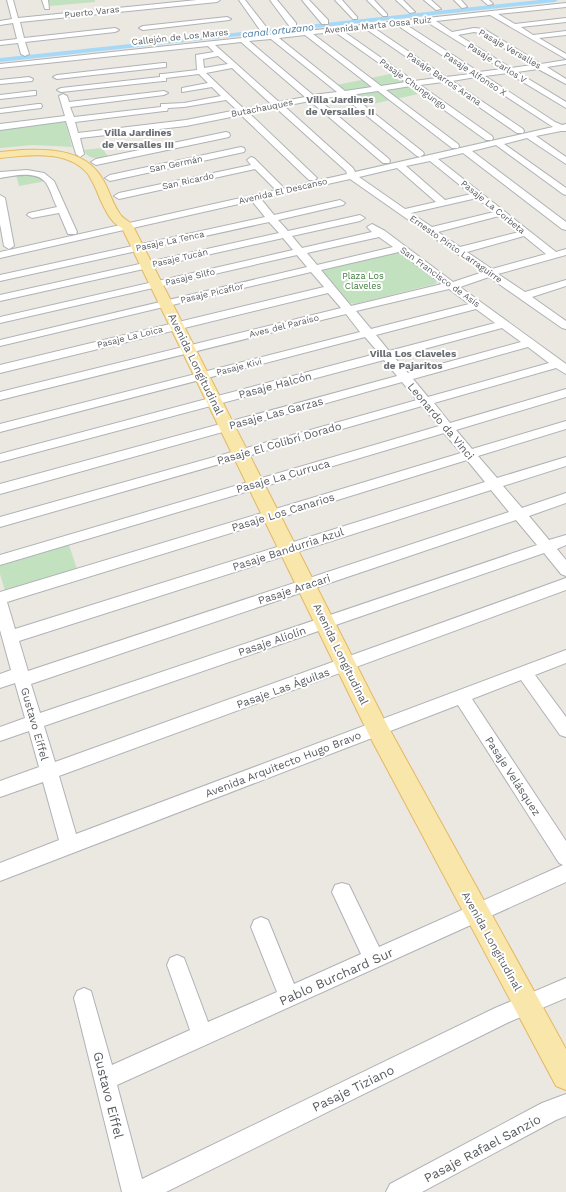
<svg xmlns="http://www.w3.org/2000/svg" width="566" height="1192" font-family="'Work Sans',sans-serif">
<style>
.green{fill:#c1e1bf}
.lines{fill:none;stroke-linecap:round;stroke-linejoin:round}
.canal{fill:#a5d9f7;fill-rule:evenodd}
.minor-casing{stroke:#afb2b6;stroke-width:2}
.major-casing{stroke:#e4b761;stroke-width:2}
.minor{fill:#fff;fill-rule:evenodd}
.major{fill:#f8e6aa;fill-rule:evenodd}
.labels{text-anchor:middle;stroke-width:4;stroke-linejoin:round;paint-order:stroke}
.far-street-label{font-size:9px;fill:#5a5d61;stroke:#fff}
.far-park-label{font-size:9px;fill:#3c7e3b;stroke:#fff}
.far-water-label{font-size:10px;font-style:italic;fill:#457ba6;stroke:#fff}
.far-neighbourhood-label{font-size:10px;font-weight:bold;fill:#6b6f73;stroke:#fff}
.street-label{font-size:11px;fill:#5a5d61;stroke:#fff}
.near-street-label{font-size:13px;fill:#5a5d61;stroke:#fff}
</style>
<rect width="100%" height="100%" fill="#ebe8e1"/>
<path class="green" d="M48,0H95V2L50,6Z
M395,73L423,93L363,106L337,85Z
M65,121L72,147L33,145L0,148V128Z
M566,123V126L356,173L354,171Z
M102,148L109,158C100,159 88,160 83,150Z
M343,174L345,176L141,222V220Z
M16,175L39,176L46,181L19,186Z
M396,253H400L437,282L435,284L355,304L350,303L323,271L325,269Z
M69,545L78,572L6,594L0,574V566Z"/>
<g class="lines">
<path class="canal" d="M539,0H558L555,2L0,62V58Z"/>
<g class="minor-casing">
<path id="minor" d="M7,0H13L18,18L197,0H220L217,2L20,22L24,38L115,28L119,30L115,32L25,42L29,54L25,56L21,54L18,43L0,45V41L17,39L13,23L0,25V21L12,19Z
M42,0H48L49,9H45Z
M239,0H245L267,28L266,30H260Z
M270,0H277L296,23V27H290Z
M302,0H309L328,20V24H322Z
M335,0H342L357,17V19H353Z
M367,0H374L387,14V16H383Z
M396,0H403L415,12L410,13Z
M424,0H431L441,9L436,10Z
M454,0H461L467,7L462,8Z
M482,0H489L493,4L488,5Z
M566,3V7L498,14L515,24L566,18V22L521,27L533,35L566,31V35L539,38L566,54V59L490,15L436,21L452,32L474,28L484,29L541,64L566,60V64L547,67L566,79V84L538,69L517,72L566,102V108L508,73L485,76L555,122L562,125L566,124V131H561L536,136L566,157V164L527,138L504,144L566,188V195L563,194L496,145L472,151L566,222V230L562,229L463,153L438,159L556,252L566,249V255L498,274L525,292L566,280V286L532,297L566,321V329L562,328L489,277L460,287L566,364V374L556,368L434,403L450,423L566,389V397L456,430L472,449L566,421V429L478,456L497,478L566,457V466L503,486L522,508L566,493V503L529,516L549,540L566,535V545L557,549L566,560V576L561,574L544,553L44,726L55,762L566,578V590L59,776L76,834L566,650V663L535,675L566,717V737L560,735L521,680L472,699L566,841V882L117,1085L142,1179L495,1008L566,978V998L509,1022L166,1192H122L74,998L77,991L84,988L91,991L112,1065L190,1030L167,965L170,958L177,955L184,958L208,1022L277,992L251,927L254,920L261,917L268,920L294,984L361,954L332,892L335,885L342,883L349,885L379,947L563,865L559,863L458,705L0,881V863L59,840L43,782L0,797V781L39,767L29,731L0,741V727L25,718L15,683L0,688V674L11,670L0,630V592L461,453L444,433L0,565V555L439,426L422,406L0,527V517L417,400L402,382L0,494V484L397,376L384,360L0,462V454L379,353L365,337L0,432V424L360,332L346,314L0,400V392L341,308L328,293L0,373V365L324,287L311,272L0,346V340L307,267L297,255L0,323V317L293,250L283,238L0,301V295L279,233L269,222L0,281V275L265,217L252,201L0,258V252L347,174L346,171L276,108L249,113L315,176L317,178L315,180H309L241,115L186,126L80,138L84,154L80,157L76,154L66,121L0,130V124L65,116L59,96L63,94L67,96L69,102L164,91L168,93L164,95L70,107L74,117L161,107V104H164L184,103L221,96L212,87L182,92V88L208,83L199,74L166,78V81H163L61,92L57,90L61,88L160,77V74H163L197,70L196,55L214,52L208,46L0,68V64ZM427,22L502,69L479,72L405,24ZM397,25L470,74L446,77L374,28ZM366,29L437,78L414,81L343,31ZM335,32L406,82L381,86L313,34ZM474,32L479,33L532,65L511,68L458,35ZM305,35L372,87L345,91L279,38ZM271,39L337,92L313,95L249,41ZM241,42L305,97L279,102L215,45ZM218,56L228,64L204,68L203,59ZM232,68L271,104L244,109L206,73ZM476,77L553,127L355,172L353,168L284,106L310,101L383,163H389L390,161L389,159L318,99L342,96L417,156L420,157L424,154L423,152L351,95L378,91L452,148H458L459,146L458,144L386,90L411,86L486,140H492L493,138L492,136L420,85L443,82L517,133H523L524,131L523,129L452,81ZM226,100L237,110L186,120L78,133L75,122L164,111H167L168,108L184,107ZM430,161L471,194L445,200L406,166ZM397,168L436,202L405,209L359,177ZM350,179L483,272L453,282L385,231L372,224L367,227L372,232L302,248L292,236L360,221L365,218L360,215L288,231L278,220L343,205L345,203L340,200L274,215L261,199ZM477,198L494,212L432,227L411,213ZM499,216L519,232L460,247L438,232ZM524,236L546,254L492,269L467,252ZM379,237L393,247L317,265L307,253ZM399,252L442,284L351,306L321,270ZM449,289L469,304L371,329L356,311ZM476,309L495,323L389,351L376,335ZM502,328L521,342L408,373L394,357ZM528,347L549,363L428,397L413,379ZM467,460L485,482L15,629L7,602ZM491,490L509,512L28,671L19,641ZM516,520L537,545L40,713L31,684Z
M227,17L231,19L229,20L143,30L139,28L143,26Z
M163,63H166V67L57,79L53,77L57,75Z
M29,77L33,79L32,81L0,84V80Z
M33,91H36V95L0,99V95Z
M38,104H41L42,106L41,108L0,113V109Z
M226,132L229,133L230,135L229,137L96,165L91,162L96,159Z
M241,147L244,148L245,150L244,152L110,181L105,178L110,175Z
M251,157L254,158L282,186L280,188H274L255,169L119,199L114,196L119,193L251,165L247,160Z
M27,170L44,173L54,181L77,232L76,234H68L59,213L32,218L27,215L29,213L57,207C53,200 51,190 46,183C37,170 13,176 0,178V172Z
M0,195L5,198L14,246L9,249L4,246L0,224Z
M566,1094V1116L556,1120L422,1192H386L390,1184L542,1103Z"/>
</g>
<g class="major-casing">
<path id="major" d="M22,150C52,149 85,150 102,178C109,189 112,203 120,214C123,219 130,221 133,226L385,721L566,1049V1090L556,1086L369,735L122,228C110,222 106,211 100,199C97,191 93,182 88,174C68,149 27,155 0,158V152Z"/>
</g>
<use href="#minor" class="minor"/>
<use href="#major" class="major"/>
</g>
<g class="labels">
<g class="far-street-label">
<text transform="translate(92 12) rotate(-6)" y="3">Puerto Varas</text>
<text transform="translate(378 25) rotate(-6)" y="3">Avenida Marta Ossa Ruiz</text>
<text transform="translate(180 37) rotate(-6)" y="3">Callejón de Los Mares</text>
<text transform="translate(510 49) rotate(30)" y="3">Pasaje Versalles</text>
<text transform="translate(497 63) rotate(32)" y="3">Pasaje Carlos V</text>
<text transform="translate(475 74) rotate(33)" y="3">Pasaje Alfonso X</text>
<text transform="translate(444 79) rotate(34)" y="3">Pasaje Barros Arana</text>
<text transform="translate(413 84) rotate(36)" y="3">Pasaje Chungungo</text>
<text transform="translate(262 108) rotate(-11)" y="3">Butachauques</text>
<text transform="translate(176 164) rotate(-12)" y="3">San Germán</text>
<text transform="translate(188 181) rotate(-12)" y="3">San Ricardo</text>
<text transform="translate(283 191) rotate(-13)" y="3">Avenida El Descanso</text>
<text transform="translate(493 207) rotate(39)" y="3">Pasaje La Corbeta</text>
<text transform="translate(170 241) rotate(-12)" y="3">Pasaje La Tenca</text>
<text transform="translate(456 249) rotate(35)" y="3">Ernesto Pinto Larraguirre</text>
<text transform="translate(180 258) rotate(-13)" y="3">Pasaje Tucán</text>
<text transform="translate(190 277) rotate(-13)" y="3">Pasaje Silfo</text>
<text transform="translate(440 277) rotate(36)" y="3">San Francisco de Asís</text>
<text transform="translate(212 293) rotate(-13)" y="3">Pasaje Picaflor</text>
<text transform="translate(284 326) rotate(-14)" y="3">Aves del Paraíso</text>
<text transform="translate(130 337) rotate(-14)" y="3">Pasaje La Loica</text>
<text transform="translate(239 367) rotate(-14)" y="3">Pasaje Kivi</text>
</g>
<g class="far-park-label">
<text x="363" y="279">Plaza Los<tspan x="363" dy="10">Claveles</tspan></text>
</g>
<g class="far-water-label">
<text transform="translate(278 30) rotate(-6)" y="4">canal ortuzano</text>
</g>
<g class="far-neighbourhood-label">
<text x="340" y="103">Villa Jardines<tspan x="340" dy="12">de Versalles II</tspan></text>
<text x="138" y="136">Villa Jardines<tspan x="138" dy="12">de Versalles III</tspan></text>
<text x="413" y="357">Villa Los Claveles<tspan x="413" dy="12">de Pajaritos</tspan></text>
</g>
<g class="street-label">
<text transform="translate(196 364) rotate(64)" y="4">Avenida Longitudinal</text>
<text transform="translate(275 385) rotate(-15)" y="4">Pasaje Halcón</text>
<text transform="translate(276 413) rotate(-15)" y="4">Pasaje Las Garzas</text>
<text transform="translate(441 421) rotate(50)" y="4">Leonardo da Vinci</text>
<text transform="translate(279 443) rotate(-16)" y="4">Pasaje El Colibrí Dorado</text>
<text transform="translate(283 476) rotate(-16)" y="4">Pasaje La Curruca</text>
<text transform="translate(283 512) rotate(-17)" y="4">Pasaje Los Canarios</text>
<text transform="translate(288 549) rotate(-18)" y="4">Pasaje Bandurria Azul</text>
<text transform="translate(294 589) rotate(-18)" y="4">Pasaje Aracari</text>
<text transform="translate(272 641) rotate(-19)" y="4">Pasaje Aliolín</text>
<text transform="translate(341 654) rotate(64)" y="4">Avenida Longitudinal</text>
<text transform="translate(283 688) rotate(-20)" y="4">Pasaje Las Águilas</text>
<text transform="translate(35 724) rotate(74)" y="4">Gustavo Eiffel</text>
<text transform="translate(283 764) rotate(-21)" y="4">Avenida Arquitecto Hugo Bravo</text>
<text transform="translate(513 776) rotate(57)" y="4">Pasaje Velásquez</text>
<text transform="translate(492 941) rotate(61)" y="4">Avenida Longitudinal</text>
</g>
<g class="near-street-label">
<text transform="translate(336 976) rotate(-24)" y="5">Pablo Burchard Sur</text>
<text transform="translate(353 1088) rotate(-26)" y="5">Pasaje Tiziano</text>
<text transform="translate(109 1095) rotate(76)" y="5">Gustavo Eiffel</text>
<text transform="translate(482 1148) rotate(-28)" y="5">Pasaje Rafael Sanzio</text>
</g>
</g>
</svg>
